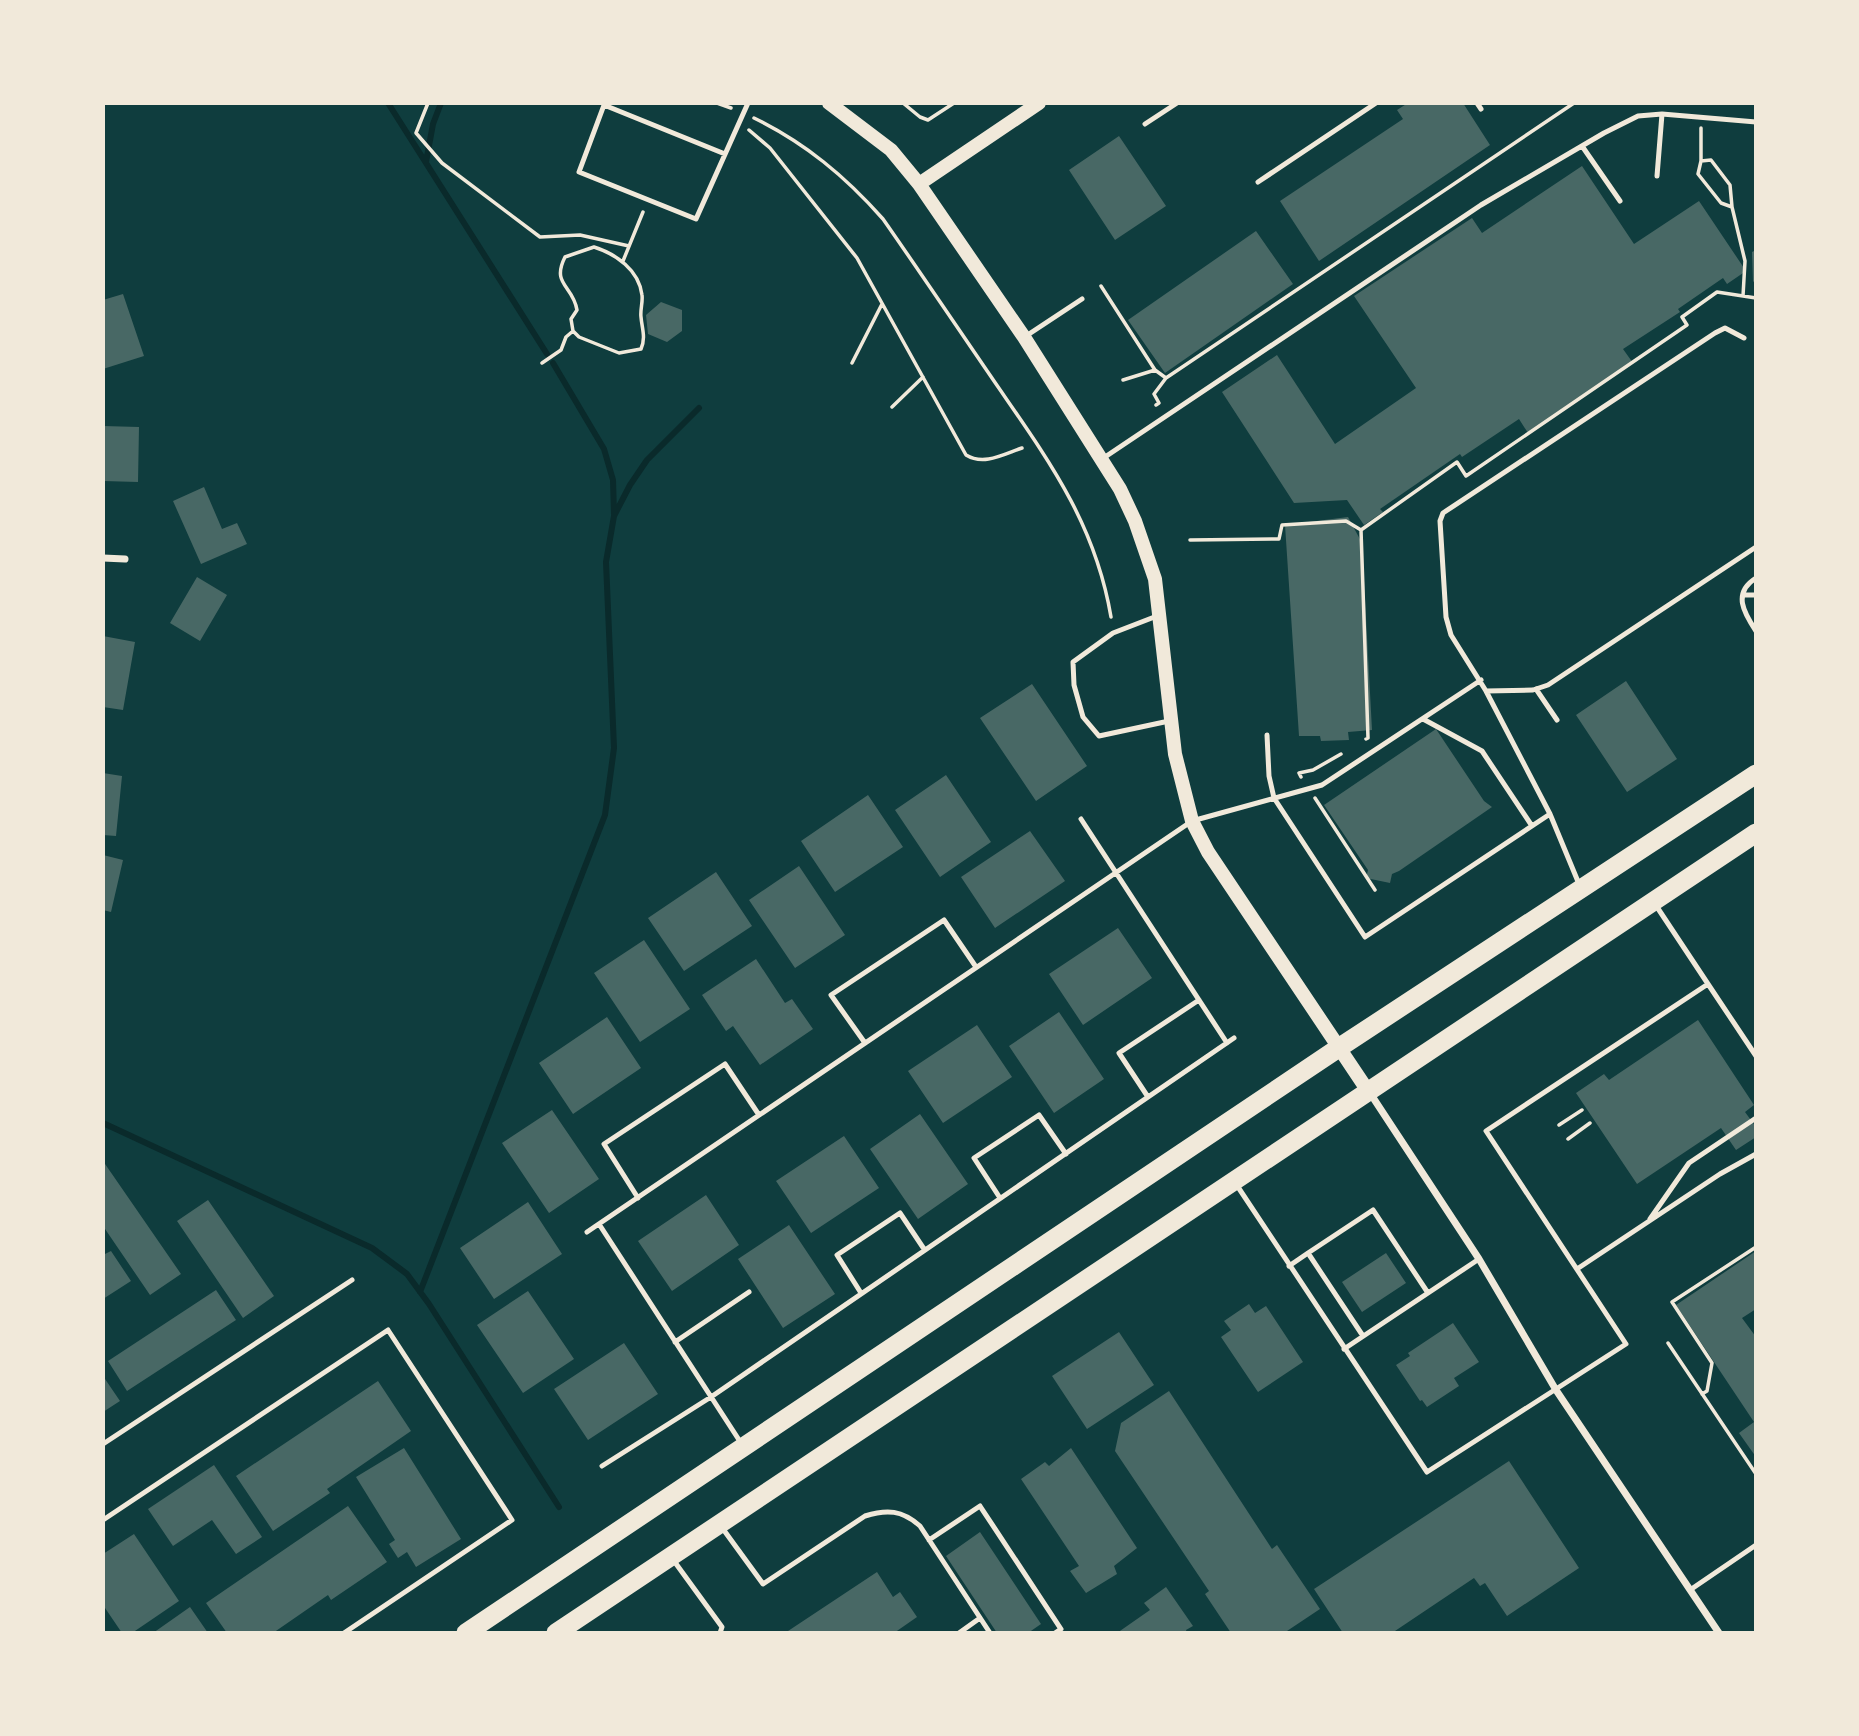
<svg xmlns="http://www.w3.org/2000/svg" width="1859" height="1736" font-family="'PT Sans Narrow',sans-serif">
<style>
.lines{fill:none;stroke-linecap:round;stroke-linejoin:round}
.stream{stroke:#0a2a2b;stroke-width:6}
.building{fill:#486865}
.path{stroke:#f1e9da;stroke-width:3.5}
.service{stroke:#f1e9da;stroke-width:5}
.minor{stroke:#f1e9da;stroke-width:7}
.secondary{stroke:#f1e9da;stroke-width:14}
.trunk{stroke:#f1e9da;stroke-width:19}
</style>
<rect width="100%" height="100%" fill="#0f3d3e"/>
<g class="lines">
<path class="stream" d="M388,103L547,354
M426,162L433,124L441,103
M553,363L604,449L613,480L614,514
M103,1123L372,1248L407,1274L429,1304L559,1507
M420,1292L605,815L614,748L606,562L614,516L630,485L647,460L699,408"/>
</g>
<path class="building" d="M1408,103H1463L1490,145L1319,261L1280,201L1403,119L1397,110Z
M1119,136L1166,206L1115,240L1069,170Z
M1582,166L1634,244L1699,201L1746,271L1727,284L1723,278L1678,309L1680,312L1623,349L1633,363L1528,433L1519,419L1462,457L1460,454L1380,509L1383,512L1364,525L1347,500L1294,503L1222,392L1277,355L1335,444L1416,388L1354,296L1472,218L1482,233Z
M1256,231L1293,284L1165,373L1128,320Z
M1756,250V285L1753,281L1752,252Z
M123,294L144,356L103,369V300Z
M661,302L682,310V331L667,342L648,334L646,315Z
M103,426L139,427L138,482L103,481Z
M204,487L222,529L237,523L247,544L201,564L173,501Z
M1348,517L1362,543L1372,730L1348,732L1349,740L1321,741L1320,736H1299L1285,525Z
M197,577L227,595L200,641L170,623Z
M103,636L135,642L123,710L103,707Z
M1626,681L1677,759L1627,792L1576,715Z
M1032,684L1087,766L1036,801L980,718Z
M1436,729L1484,801L1492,807L1399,871L1392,874L1390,883L1366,878L1368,870L1324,805Z
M103,773L122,776L116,836L103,835Z
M946,775L991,842L940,877L895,810Z
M868,795L903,847L835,892L801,841Z
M1030,831L1065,881L995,928L961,877Z
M103,855L123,860L111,912L103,910Z
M799,866L845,935L795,968L749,900Z
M716,872L752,926L684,971L648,918Z
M1118,928L1152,978L1083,1025L1049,974Z
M644,940L690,1009L640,1042L594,973Z
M756,959L785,1003L792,999L813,1029L760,1065L733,1026L726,1031L702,995Z
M1059,1012L1104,1079L1054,1113L1009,1046Z
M607,1017L641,1068L573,1114L539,1063Z
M1698,1020L1754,1105L1745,1112L1756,1127V1137L1736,1150L1721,1128L1637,1184L1576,1093L1604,1074L1609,1080Z
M977,1025L1012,1077L943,1123L908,1071Z
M552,1110L599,1179L549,1213L502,1143Z
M920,1114L968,1184L918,1219L870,1149Z
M844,1136L879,1188L811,1233L776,1181Z
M103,1161L181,1274L150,1295L103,1226Z
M706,1195L739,1245L672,1291L638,1241Z
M208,1200L274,1296L243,1318L177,1221Z
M528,1202L562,1254L494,1299L460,1248Z
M789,1225L835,1294L783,1328L738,1259Z
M111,1251L131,1281L103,1299V1255Z
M1756,1251V1309L1742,1318L1756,1337V1457L1739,1433L1754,1422L1676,1305Z
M1386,1253L1406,1283L1362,1312L1342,1282Z
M216,1290L236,1320L127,1391L108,1361Z
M528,1291L574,1359L523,1393L477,1325Z
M1249,1304L1255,1313L1266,1306L1303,1362L1258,1392L1221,1337L1231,1330L1224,1321Z
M1453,1323L1479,1362L1454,1378L1459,1386L1427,1407L1422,1400L1420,1401L1396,1365L1410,1356L1408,1353Z
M1119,1332L1154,1385L1087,1429L1052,1376Z
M624,1343L658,1394L588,1440L554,1389Z
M103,1376L120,1401L103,1412Z
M378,1381L411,1431L327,1489L330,1493L273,1531L236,1476Z
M1169,1391L1272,1549L1277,1545L1320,1609L1284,1633H1231L1205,1594L1209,1591L1115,1451L1121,1423Z
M404,1448L461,1539L416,1567L407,1552L398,1558L389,1544L395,1540L356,1477Z
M1071,1448L1137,1548L1114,1566L1117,1574L1086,1593L1070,1571L1079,1566L1021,1479L1045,1462L1049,1466Z
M1509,1461L1579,1568L1507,1616L1485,1583L1480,1586L1474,1578L1392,1633H1343L1314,1589Z
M214,1465L262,1537L236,1554L212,1520L173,1546L148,1509Z
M348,1506L387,1562L331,1600L328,1595L273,1633H227L206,1603Z
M980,1532L1041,1624L1028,1633H997L946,1556Z
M134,1534L179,1601L132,1633H122L103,1605V1554Z
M877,1572L893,1597L900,1592L917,1617L894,1633H785Z
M1166,1587L1193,1626L1186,1630L1187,1633H1117L1150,1610L1144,1603Z
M190,1607L208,1633H153Z"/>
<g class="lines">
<path class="path" d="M428,103L416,133L442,163L540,237L580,235L629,246
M717,103L731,108
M903,103L920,117L928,120L954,103
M754,118C805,143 845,176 883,219C920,272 957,327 994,381C1047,458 1095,522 1111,617
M1701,128V161
M749,130L770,148L857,258L966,455C984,466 1004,454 1022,448
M1732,207L1730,185L1711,160L1701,161L1698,174L1721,203L1732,207L1745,261L1743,296
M594,247C616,254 639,270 642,295C643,302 640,310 641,317C642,329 646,337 641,349L619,353L579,337L573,331L571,319L577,310C573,285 551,285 565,257Z
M623,261L643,212
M1101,286L1155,370
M542,363L561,350L566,337L573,331
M852,363L882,304
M1123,380L1155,370L1166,378
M1156,405L1159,403L1154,394L1166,378L1574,103
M892,407L923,377
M1190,540L1279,539L1282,525L1346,521L1361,530
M1366,739L1368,738L1361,530L1457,462L1466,476L1687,325L1682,317L1717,292L1756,298
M1301,777L1299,773L1313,770L1341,754
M1315,798L1375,890
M1559,1125L1582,1110
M1568,1139L1590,1123
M1668,1343L1756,1474
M1702,1394L1707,1391L1712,1363L1672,1302L1756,1247"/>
<path class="service" d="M1477,103L1481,109
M1145,124L1177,103
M1582,146L1620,201
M725,154L604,105L579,172L696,219L748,103
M1657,176L1662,114
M1258,182L1376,103
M1026,336L1082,299
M1102,459L1481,205L1604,133L1638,116L1662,114L1756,122
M1756,578C1732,593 1744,613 1756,631
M1744,595H1756
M1157,616L1113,633L1073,662L1074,685L1083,717L1099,736L1169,721
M1536,689L1557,720
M1486,691L1533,690L1548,685L1756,547
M1423,719L1482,751L1532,826
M1267,735L1269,776L1274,798L1365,937L1550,814
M1081,819L1227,1043
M1579,884L1550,814L1486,691L1451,635L1446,617L1440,521L1443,513L1715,333L1725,328L1744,338
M1708,984L1756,1056
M865,1043L831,995L944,920L976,967
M1148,1097L1119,1053L1199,1000
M1236,1184L1427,1472L1626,1344L1486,1131L1708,984L1655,904
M638,1198L604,1144L725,1064L759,1115
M1000,1198L974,1158L1039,1115L1066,1154
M1650,1219L1689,1163L1756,1118
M599,1224L741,1443
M587,1232L1192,821L1322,785L1481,680
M1289,1266L1308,1253
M1577,1269L1720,1174L1756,1154
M861,1293L837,1255L900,1213L924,1249
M1363,1336L1308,1253L1373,1210L1428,1293
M675,1342L749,1292
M1344,1349L1479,1259
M103,1444L352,1280
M602,1466L711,1397L1234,1038
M103,1520L388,1330L512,1520L344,1633
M723,1529L763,1584L865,1516C887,1509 902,1510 920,1526L990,1633
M929,1540L980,1506L1061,1629L1055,1633
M674,1561L722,1627L720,1633
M1690,1590L1756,1545
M959,1633L980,1618"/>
<path class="minor" d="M103,558L125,559
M1370,1093L1479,1259L1556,1390L1719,1633"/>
<path class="secondary" d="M829,103L891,150L919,184L1024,337L1120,489L1135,521L1155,579L1175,754L1192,821L1208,852L1368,1091
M919,184L1039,103"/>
<path class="trunk" d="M466,1633L1340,1047L1756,774
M556,1633L1756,833"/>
</g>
<rect width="1859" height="1736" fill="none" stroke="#f1e9da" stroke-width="210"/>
</svg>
